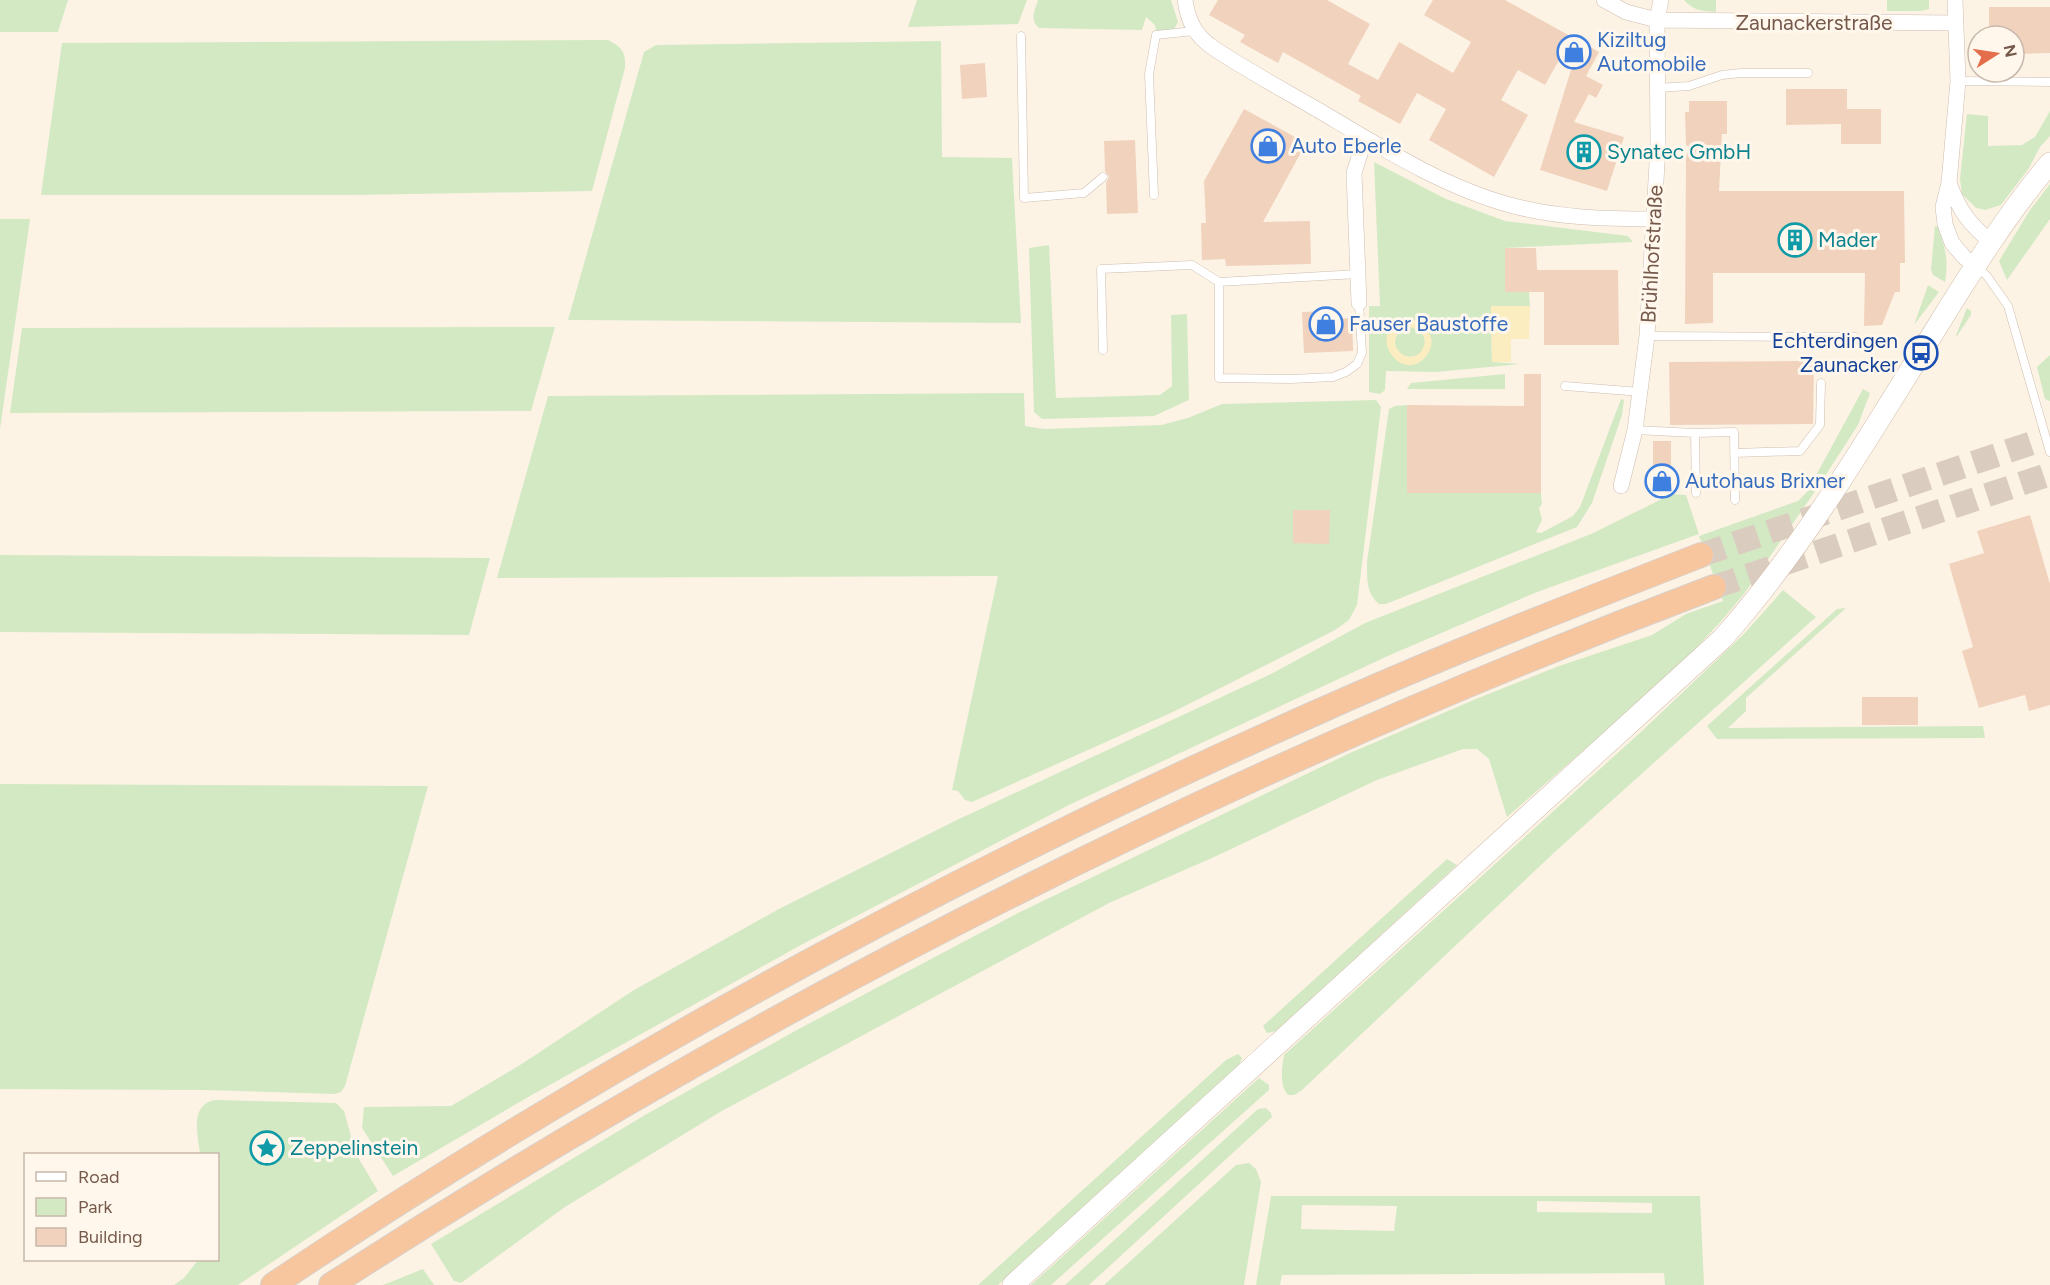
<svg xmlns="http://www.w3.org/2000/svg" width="2050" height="1285" font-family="Figtree,sans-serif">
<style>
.green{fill:#d3e9c4;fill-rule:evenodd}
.sand{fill:#fbedc0;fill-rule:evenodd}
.building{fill:#f1d2bd}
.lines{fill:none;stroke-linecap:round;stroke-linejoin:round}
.trunk-tunnel{stroke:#daccbe;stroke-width:24;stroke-dasharray:24 12;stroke-linecap:butt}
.service-casing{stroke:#cfbdaf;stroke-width:9}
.minor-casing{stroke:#cfbdaf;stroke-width:16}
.secondary-casing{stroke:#d2bdac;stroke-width:22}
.trunk-casing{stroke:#d8d1cd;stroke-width:26}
.service{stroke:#fff;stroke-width:8}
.minor{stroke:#fff;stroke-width:15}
.secondary{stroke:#fff;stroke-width:21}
.trunk{stroke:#f7c69e;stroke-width:24}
.labels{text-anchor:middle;stroke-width:6;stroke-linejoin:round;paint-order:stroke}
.street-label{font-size:21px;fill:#75594b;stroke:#fff7eb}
.shop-label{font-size:21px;fill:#366cbe;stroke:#fff7eb;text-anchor:start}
.culture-label{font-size:21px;fill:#0d838f;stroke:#fff7eb;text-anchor:start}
.transit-label{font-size:21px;fill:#164399;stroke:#fff7eb;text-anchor:end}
</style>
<rect width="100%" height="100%" fill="#fcf3e5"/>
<path class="green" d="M0,0H68L58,32H0Z
M917,0H1027L1018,24L908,27Z
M1038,0H1171L1178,22L1174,29L1156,31L1155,25L1146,17L1142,30L1039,28C1029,19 1035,11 1038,0Z
M1684,0H1716V12C1702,11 1694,11 1684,0Z
M1887,0H1929V9L1921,11H1887Z
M608,40C622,47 626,52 625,68L592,191L353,195H41L62,43Z
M941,41L942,157L1012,158L1021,323L568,320L644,52L656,45Z
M2050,111V136L2040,147L2029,168L2001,205L1985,210L1976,208L1962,194L1960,179L1967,114L1988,116V146L2022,145L2035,137Z
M1374,162L1446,199L1505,221L1628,236L1633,242L1505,248V292H1529L1530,306L1491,307L1492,362L1521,364L1436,372L1386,371L1385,390L1380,394L1369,392V306H1380ZM1412,319L1432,340L1416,364L1397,361L1388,334Z
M2050,184V219L2007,280L1999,261L2030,210Z
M0,219H30L0,429Z
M1935,226L1938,227C1945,248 1949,259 1945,282L1933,275L1931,269Z
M1049,245L1056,398L1160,395L1172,386L1171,315L1187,314L1189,400L1154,416L1042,419L1034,412L1029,248Z
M1928,285L1939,292L1914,325Z
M1967,308L1971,311V315L1957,336L1956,335Z
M555,327L531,411L10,413L22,328Z
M1395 342a15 15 0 1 1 30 0a15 15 0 1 1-30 0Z
M2050,355V401L2045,399L2037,367Z
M1505,374V389H1407L1411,383Z
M1863,389L1870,393L1858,425L1818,487L1744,594L1722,620L1678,668L1507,817L1489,759L1477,749H1463L1377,780L1212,858L1109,903L720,1112L565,1207L461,1283L454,1281L431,1244L645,1115L795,1031L1018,913L1350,753L1476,699L1559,666L1652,635L1686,614L1723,601L1699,536L1798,501L1807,492Z
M1024,393L1025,426L1044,429L1161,425L1188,418L1222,404L1376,400L1381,407L1357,605L1349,620L1335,630L1175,711L972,802L965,800L958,791L952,790L998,576L497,578L548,396Z
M1621,399L1624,400L1622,415L1592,503L1577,527L1386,604H1379C1366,593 1367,579 1367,562L1389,409L1395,406L1407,405V492L1541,493L1542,504L1539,508L1542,520L1536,532L1541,533L1573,516L1580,507Z
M1672,494L1686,495L1699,534L1537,592L1390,655L1071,804L799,946L530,1096L393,1176L362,1128L364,1107L451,1106L520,1065L634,990L777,910L959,819L1271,674L1365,623L1591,534Z
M0,555L490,558L469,635L0,632Z
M1783,590L1816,617L1557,850L1302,1090L1294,1095H1288C1279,1085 1282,1067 1284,1055L1642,731L1744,634Z
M1846,608L1746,698V711L1728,728L1983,726L1985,738L1717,739L1707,726L1837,609Z
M0,784L428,786L345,1086L341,1092L335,1094L203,1090L0,1089Z
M1447,859L1457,865L1276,1031L1267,1033L1263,1026Z
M1238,1054L1242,1058L1239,1066L998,1285H978L1226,1060Z
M1259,1078L1269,1085V1090L1051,1285H1031Z
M215,1100L336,1103L344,1111L356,1154L378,1191L238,1285H174L184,1278L198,1260H218V1154H200C198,1135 189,1105 215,1100Z
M1266,1108L1271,1113L1272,1117L1089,1285H1065L1258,1109Z
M1249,1163L1256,1169L1261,1182L1244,1285H1104L1236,1165Z
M1271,1196H1700L1704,1285H1665L1664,1273L1282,1275L1280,1285H1256ZM1537,1201L1652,1203V1213L1537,1212ZM1302,1205L1397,1206L1394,1231L1301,1229Z
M423,1269L434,1285H383Z"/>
<path class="sand" d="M1491,306H1530L1529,339H1511V362H1492Z
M1412,319C1427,325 1438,340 1427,355C1401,390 1359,324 1412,319ZM1407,327C1418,327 1429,335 1423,348C1412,372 1376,341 1407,327Z"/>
<path class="building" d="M1218,0H1327L1370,24L1348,64L1378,80L1399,42L1453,73L1471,42L1424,15L1433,0H1505L1572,37L1545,85L1518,70L1501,100L1528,115L1494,177L1429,140L1446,109L1417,93L1400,124L1358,101L1361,96L1283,52L1278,63L1240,42L1245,35L1209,15Z
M1989,7H2050V53L2014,54V36H1989Z
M1580,41L1599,52L1586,76L1603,85L1596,98L1589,94L1574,122L1624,137L1607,191L1540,170Z
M985,63L987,97L962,99L960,65Z
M1786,89H1847V109H1881V144H1841V124L1786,125Z
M1689,101H1727V134H1722L1719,191H1904L1905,263H1900V292H1895L1882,325L1864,326L1865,273H1713V323L1685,324L1686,156L1689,147L1686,145L1685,112H1689Z
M1244,109L1306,143L1263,222L1310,221L1311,264L1226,266L1225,259L1202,260L1201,223H1206L1204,181Z
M1135,140L1138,213L1107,214L1106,183L1109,177L1105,171L1104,141Z
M1505,248H1536L1537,270H1618L1619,345H1544V292H1505Z
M1328,311V319L1352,318L1353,351L1304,353L1302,312Z
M1796,361H1814L1813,424L1670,425L1669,362Z
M1524,374H1541V493H1407V405L1524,406Z
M1653,441H1671V492H1653Z
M1293,510H1330L1329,544L1293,543Z
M2030,515L2050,584V705L2029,711L2025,695L1979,708L1962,651L1973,647L1949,564L1984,553L1977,531Z
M1862,697H1918V725H1862Z"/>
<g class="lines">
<path class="trunk-tunnel" d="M1701,555L2050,437
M1714,587L2050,474"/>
<g class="service-casing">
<path id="service" d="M1021,36L1024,198L1084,193L1103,177
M1958,81L2050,82
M1657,88L1689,86L1722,75L1741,73H1808
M1154,195L1149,74L1156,35L1194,31
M1976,267L1987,276L2008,306L2050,452
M1358,274L1219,282V378L1291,379L1333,377L1346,372L1357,364L1362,353L1359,303
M1647,336L1855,337
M1103,350L1101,269L1192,265L1219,282
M1565,386L1641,392
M1635,430L1695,433L1734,432L1735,500
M1695,433L1696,493
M1734,453L1800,451L1820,425L1821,383"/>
</g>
<g class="minor-casing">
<path id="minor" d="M1185,0C1188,21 1195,35 1212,47C1246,70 1282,89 1318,110C1379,146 1441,186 1510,205C1557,218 1607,219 1655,219
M1604,0L1626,12L1657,20L1955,23
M1955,0L1958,81L1949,183L1943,207L1945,224L1952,243L1964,257L1975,266
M1949,183C1959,210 1969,224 1991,242
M1359,303L1354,173L1365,138
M1621,486L1635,430L1647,336L1658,146L1657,20L1661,0"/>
</g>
<g class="secondary-casing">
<path id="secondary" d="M1013,1285L1722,639C1800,551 1861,450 1922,351C1962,287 2001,221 2050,163"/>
</g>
<g class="trunk-casing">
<path id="trunk" d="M273,1285C604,1063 956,872 1320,711C1445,655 1573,605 1701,555
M331,1285C768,1002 1227,771 1714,587"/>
</g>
<use href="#service" class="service"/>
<use href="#minor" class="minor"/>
<use href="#secondary" class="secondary"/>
<use href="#trunk" class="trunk"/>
</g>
<defs>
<g id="shop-ring" transform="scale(1.725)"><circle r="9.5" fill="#fff7eb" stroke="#3f7fe0" stroke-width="1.5"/><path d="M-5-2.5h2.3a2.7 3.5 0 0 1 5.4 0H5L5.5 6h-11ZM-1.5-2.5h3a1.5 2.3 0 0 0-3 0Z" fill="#3f7fe0"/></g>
<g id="building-ring" transform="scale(1.725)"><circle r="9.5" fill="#fff7eb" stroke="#0f9aa8" stroke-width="1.5"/><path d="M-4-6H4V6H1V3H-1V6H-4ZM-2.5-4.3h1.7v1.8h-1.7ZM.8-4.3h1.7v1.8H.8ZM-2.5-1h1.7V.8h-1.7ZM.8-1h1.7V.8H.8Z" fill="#0f9aa8"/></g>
<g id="bus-ring" transform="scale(1.725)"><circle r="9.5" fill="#fff7eb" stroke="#1a4fb4" stroke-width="1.5"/><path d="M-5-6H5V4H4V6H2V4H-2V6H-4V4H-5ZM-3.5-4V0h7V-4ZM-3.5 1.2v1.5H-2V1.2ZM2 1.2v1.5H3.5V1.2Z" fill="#1a4fb4"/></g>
<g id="sight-ring" transform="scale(1.725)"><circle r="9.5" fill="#fff7eb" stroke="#0f9aa8" stroke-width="1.5"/><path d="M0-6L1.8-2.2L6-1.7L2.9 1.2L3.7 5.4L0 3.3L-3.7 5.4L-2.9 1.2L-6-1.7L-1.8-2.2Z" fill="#0f9aa8"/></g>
</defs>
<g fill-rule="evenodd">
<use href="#shop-ring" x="1574" y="52"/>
<use href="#shop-ring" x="1268" y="146"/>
<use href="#building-ring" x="1584" y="152"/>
<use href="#building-ring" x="1795" y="240"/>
<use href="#shop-ring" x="1326" y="324"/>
<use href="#bus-ring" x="1921" y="353"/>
<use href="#shop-ring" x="1662" y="481"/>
<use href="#sight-ring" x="267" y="1148"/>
</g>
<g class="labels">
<g class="street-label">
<text x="1814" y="30">Zaunackerstraße</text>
<text transform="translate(1652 254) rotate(-87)" y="7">Brühlhofstraße</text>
</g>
<g class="shop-label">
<text x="1597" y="47">Kiziltug<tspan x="1597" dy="24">Automobile</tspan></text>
<text x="1291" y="153">Auto Eberle</text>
<text x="1349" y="331">Fauser Baustoffe</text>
<text x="1685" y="488">Autohaus Brixner</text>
</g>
<g class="culture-label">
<text x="1607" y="159">Synatec GmbH</text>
<text x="1818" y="247">Mader</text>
<text x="290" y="1155">Zeppelinstein</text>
</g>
<g class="transit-label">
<text x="1898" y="348">Echterdingen<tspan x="1898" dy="24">Zaunacker</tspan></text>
</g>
</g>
<rect x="24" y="1153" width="195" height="108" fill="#fff7eb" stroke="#c8b8ab" stroke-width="1.5"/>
<rect x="36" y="1172" width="30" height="9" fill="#ffffff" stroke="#c8b8ab" stroke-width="1.5"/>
<text x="78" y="1183" font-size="18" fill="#75594b">Road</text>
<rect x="36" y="1198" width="30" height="18" fill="#d3e9c4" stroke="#c8b8ab" stroke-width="1.5"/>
<text x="78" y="1213" font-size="18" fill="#75594b">Park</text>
<rect x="36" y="1228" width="30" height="18" fill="#f1d2bd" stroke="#c8b8ab" stroke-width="1.5"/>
<text x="78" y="1243" font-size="18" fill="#75594b">Building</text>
<g transform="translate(1996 54) rotate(78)"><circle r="28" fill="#fff7eb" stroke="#c8b8ab" stroke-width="1.5"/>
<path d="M0-4.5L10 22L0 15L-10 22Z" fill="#e46d4c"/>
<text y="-9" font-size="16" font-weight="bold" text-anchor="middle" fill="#75594b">N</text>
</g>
</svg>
